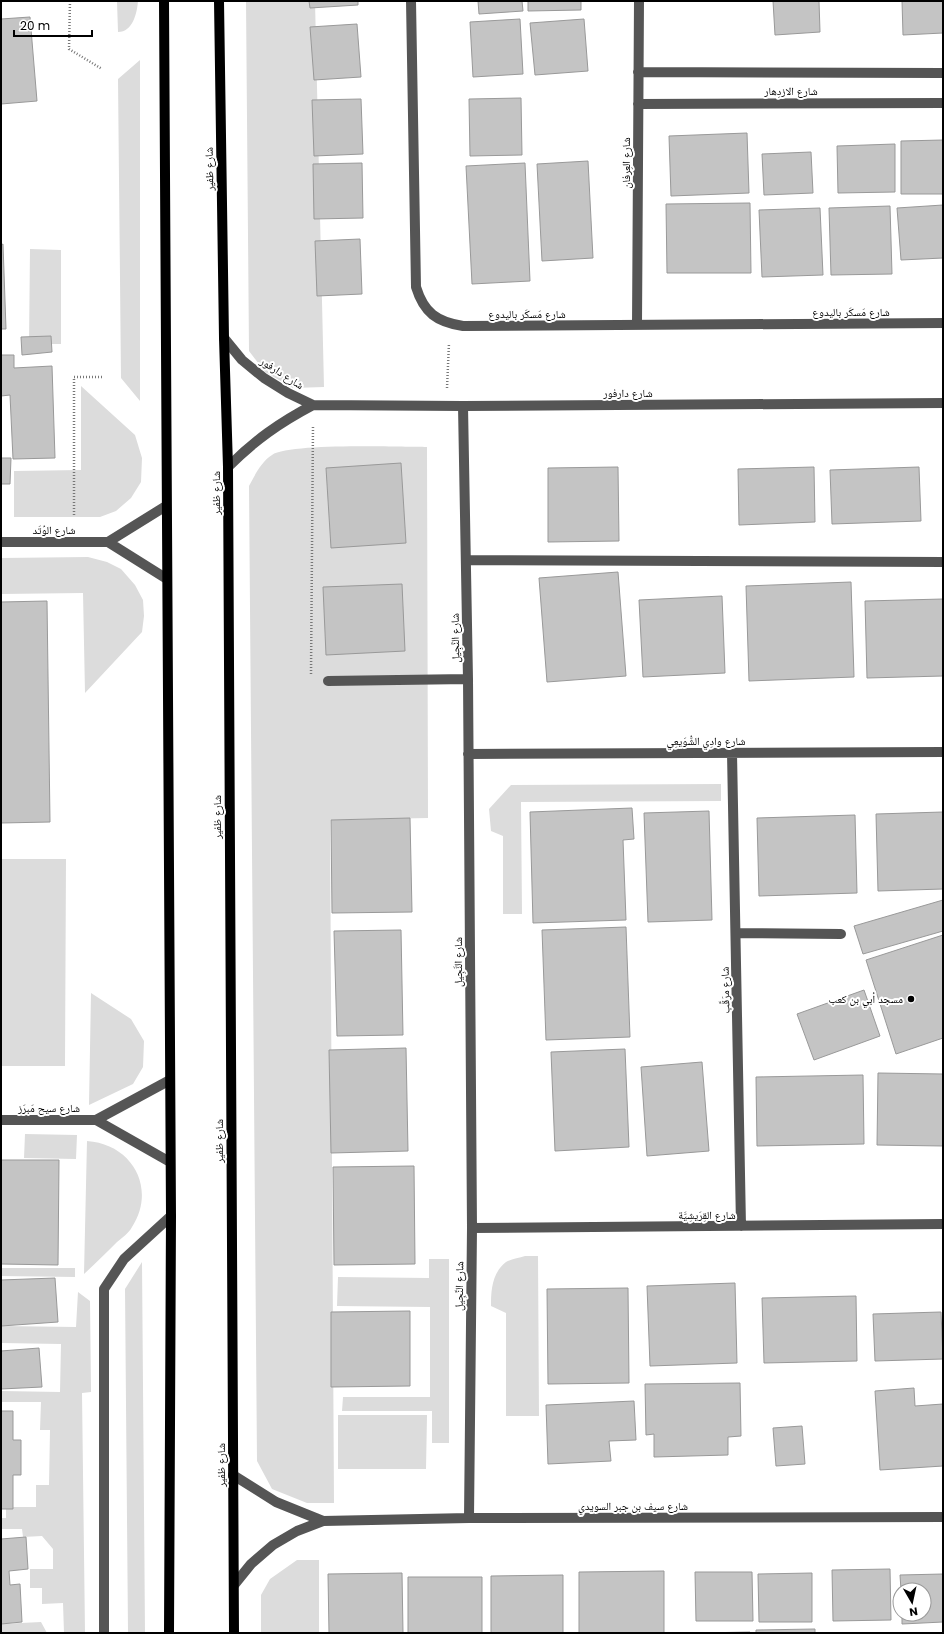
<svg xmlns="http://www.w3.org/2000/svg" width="944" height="1634" font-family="Poppins,'Noto Naskh Arabic',sans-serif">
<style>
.green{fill:#dcdcdc}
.building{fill:#c4c4c4;stroke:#999}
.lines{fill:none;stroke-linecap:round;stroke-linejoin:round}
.path{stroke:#777;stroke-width:2.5;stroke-dasharray:1 2;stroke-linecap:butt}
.minor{stroke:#555;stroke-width:10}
.major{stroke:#000;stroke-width:10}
.poi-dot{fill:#000;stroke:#fff;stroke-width:1.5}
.labels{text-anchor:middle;stroke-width:4;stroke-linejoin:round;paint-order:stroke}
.street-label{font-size:11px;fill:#000;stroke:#fff}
.poi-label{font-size:11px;fill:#000;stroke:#fff;text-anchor:end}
</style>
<rect width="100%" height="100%" fill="#fff"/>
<path class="green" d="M117,1H138C137,13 133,32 118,32Z
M246,1H315L324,387L293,388L265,372L249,351Z
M140,60V401L121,378L118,79Z
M30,249L61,250V344H29Z
M81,386L135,435L142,458L141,482L131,498L116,511L100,517H14V471L81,470Z
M427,447L428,818L330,820L334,1503H307L272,1489L257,1461L249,486C255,475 261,462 272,455C289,443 399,447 427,447Z
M88,557L107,562L121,569L135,585L143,600L144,616L142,632L85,693L83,593L1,594V558Z
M721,784V801L521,802L522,914H503V836L491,831L489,809L511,785Z
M1,859H66L65,1066H1Z
M91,993L131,1019L144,1041L143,1067L133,1084L89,1105Z
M25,1134L77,1135L76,1159L24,1158Z
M87,1141C132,1144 157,1188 132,1227C129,1233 122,1238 117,1242C106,1253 95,1264 84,1274Z
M525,1256H538L539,1416H506V1313L491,1306C491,1290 492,1273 506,1262C511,1259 519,1258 525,1256Z
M429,1259H449V1443H432V1411H342L343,1397H430V1307L337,1306L338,1277L429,1278Z
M142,1262L145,1633H128L125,1289Z
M1,1268H75V1277L1,1276Z
M78,1292L90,1301L91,1392L82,1393L85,1633H64L63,1603L42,1604V1588H30V1569H53V1549L42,1536L23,1537L22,1529H1V1518H6V1507H36V1485H49L50,1430H40L41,1402H1V1391L60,1392L61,1344L1,1343V1326L76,1327Z
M338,1415H427L426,1469H338Z
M297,1560H319V1633H261V1595L270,1579Z
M41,1622L47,1633H1V1624Z"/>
<path class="building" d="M309,1H358V5L310,8Z
M478,1H522L523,11L479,14Z
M528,1H581V10L528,11Z
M773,1H819L820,32L775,35Z
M902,1H943V33L903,35Z
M30,17L37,101L1,104V19Z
M520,19L523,74L473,77L470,22Z
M584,19L588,71L535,75L530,23Z
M357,24L361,77L314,80L310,27Z
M521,98L522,155L470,156L469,99Z
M361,99L363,154L314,156L312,100Z
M747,133L749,193L671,196L669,136Z
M943,140V194H901V141Z
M895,144V192L838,193L837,146Z
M811,152L813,193L764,195L762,154Z
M588,161L593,258L542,261L537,164Z
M362,163L363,218L314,219L313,164Z
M525,163L530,281L472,284L466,166Z
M750,203L751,273H667L666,204Z
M943,205V258L901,260L897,208Z
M890,206L892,274L831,275L829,208Z
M820,208L823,275L762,277L759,210Z
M360,239L362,294L317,296L315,241Z
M3,244L6,329H1V245Z
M51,336L52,352L22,355L21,337Z
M1,355H14V368L52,366L55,458L13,459L10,395L1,396Z
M1,458H11L10,484H1Z
M401,463L406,543L331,548L326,468Z
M618,467L619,541L548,542V468Z
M814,467L815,522L739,525L738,469Z
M919,467L921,521L832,524L830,470Z
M618,572L626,676L547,682L539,578Z
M851,582L854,677L749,681L746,586Z
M402,584L405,651L326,655L323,587Z
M722,596L725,673L643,677L639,600Z
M943,599V676L867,678L865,601Z
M47,601L50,822L1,823V602Z
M632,808L634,839L623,840L626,920L533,923L530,812Z
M709,811L712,920L648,922L644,813Z
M943,812V889L878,891L876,814Z
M855,815L857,893L759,896L757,818Z
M410,818L412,912L332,913L331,820Z
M943,900V931L863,954L854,926Z
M626,927L630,1037L546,1040L542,930Z
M401,930L403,1035L337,1036L334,931Z
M943,935V1038L896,1054L866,960Z
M864,990L880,1036L814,1060L797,1014Z
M406,1048L408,1151L331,1153L329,1050Z
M625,1049L629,1147L555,1151L551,1052Z
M702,1062L709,1151L647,1156L641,1067Z
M878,1073L943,1074V1146L877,1145Z
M863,1075L864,1144L757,1146L756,1077Z
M1,1160H59L58,1265L1,1264Z
M414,1166L415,1264L334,1265L333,1167Z
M55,1278L58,1322L1,1326V1280Z
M735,1283L737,1363L650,1366L647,1286Z
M628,1288L629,1383L548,1384L547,1289Z
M856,1296L857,1361L764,1363L762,1298Z
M410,1311V1386L331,1387V1312Z
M941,1312L943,1359L875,1361L873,1314Z
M39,1348L42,1387L1,1389V1351Z
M740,1383L741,1436L728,1437V1455L654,1457V1434L646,1435L645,1384Z
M914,1388L915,1406L943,1404V1466L880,1470L875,1391Z
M634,1401L636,1440L609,1441L611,1461L548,1464L546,1405Z
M1,1411H13V1440H21V1475H13V1509H1Z
M802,1426L805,1464L776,1466L773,1428Z
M26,1537L28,1569L9,1571L10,1585L20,1584L22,1622L1,1624V1539Z
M890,1569L891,1620L833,1621L832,1570Z
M664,1571V1633H579V1572Z
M695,1572H752L753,1621H696Z
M402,1573L403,1633H329L328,1574Z
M812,1573V1622H759L758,1574Z
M943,1574V1622L902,1624V1614H924V1590H901L900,1575Z
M563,1575V1633H491V1576Z
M408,1577H482V1633H408Z
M815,1629V1633H756V1630Z
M750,1632V1633H701Z"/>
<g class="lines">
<path class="path" d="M70,1L69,49L102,69
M447,388L449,343
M74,515V377H103
M311,674L313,425"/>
<path class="minor" d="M411,1L416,287C424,313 437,322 463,326L943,323
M638,72L943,73
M638,104L943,103
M637,325L639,1
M224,338L242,360L264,378L288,393L313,405L463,406L943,403
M463,406L468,679L472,1228L469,1518
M228,467C255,440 279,423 313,405
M1,542H108L166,506
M108,542L167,579
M466,560L943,562
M328,681L468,679
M732,753L741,1226
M468,754L943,752
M736,933L841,934
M1,1120H96L170,1162
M96,1120L170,1080
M472,1228L943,1224
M233,1475L276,1502L323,1521
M234,1585L251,1564L273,1545L297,1531L323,1521L469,1518L943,1517
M104,1633V1289L124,1259L171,1216"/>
<path class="major" d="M164,1L171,1216L169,1633
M219,1L224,338L228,467L234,1633"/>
</g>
<circle class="poi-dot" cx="911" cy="999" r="4"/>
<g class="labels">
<g class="street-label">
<text x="791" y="95">شارع الازدِهار</text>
<text transform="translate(626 163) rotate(-90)" y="4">شارع العِرفان</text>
<text transform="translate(209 169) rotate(-91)" y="4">شارع ظفير</text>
<text x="851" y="316">شارع مَسكَر باليدوع</text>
<text x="527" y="318">شارع مَسكَر باليدوع</text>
<text transform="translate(282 373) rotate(33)" y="4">شارع دارفور</text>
<text x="628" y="397">شارع دارفور</text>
<text transform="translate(216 493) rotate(-90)" y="4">شارع ظفير</text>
<text x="54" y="534">شارع الوُتَد</text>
<text transform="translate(455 638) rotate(-91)" y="4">شارع النَّجِيل</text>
<text x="706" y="745">شارع وادِي الشُّوَيعِي</text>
<text transform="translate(217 817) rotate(-90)" y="4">شارع ظفير</text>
<text transform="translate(458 962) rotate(-90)" y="4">شارع النَّجِيل</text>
<text transform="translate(725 990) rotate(-91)" y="4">شارع مرَقَّب</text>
<text x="49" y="1112">شارع سيح مَبرَز</text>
<text transform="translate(219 1141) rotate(-90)" y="4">شارع ظفير</text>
<text x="707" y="1219">شارع القِرَيشِيَّة</text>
<text transform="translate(459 1286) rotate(-89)" y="4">شارع النَّجِيل</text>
<text transform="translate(221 1465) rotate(-90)" y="4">شارع ظفير</text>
<text x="633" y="1510">شارع سيف بن جبر السويدي</text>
</g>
<g class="poi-label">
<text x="903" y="1003">مسجد أبي بن كعب</text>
</g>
</g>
<rect width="944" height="1634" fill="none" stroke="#000000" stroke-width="4"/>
<g transform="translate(912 1602) rotate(171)"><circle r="19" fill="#ffffff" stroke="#999999"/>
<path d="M0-3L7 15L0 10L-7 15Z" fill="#000000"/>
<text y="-6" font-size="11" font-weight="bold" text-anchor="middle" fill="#000000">N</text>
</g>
<path d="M14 30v6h78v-6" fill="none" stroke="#000000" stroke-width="2"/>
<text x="20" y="30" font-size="12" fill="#000000" stroke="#ffffff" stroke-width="3" paint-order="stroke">20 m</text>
</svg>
